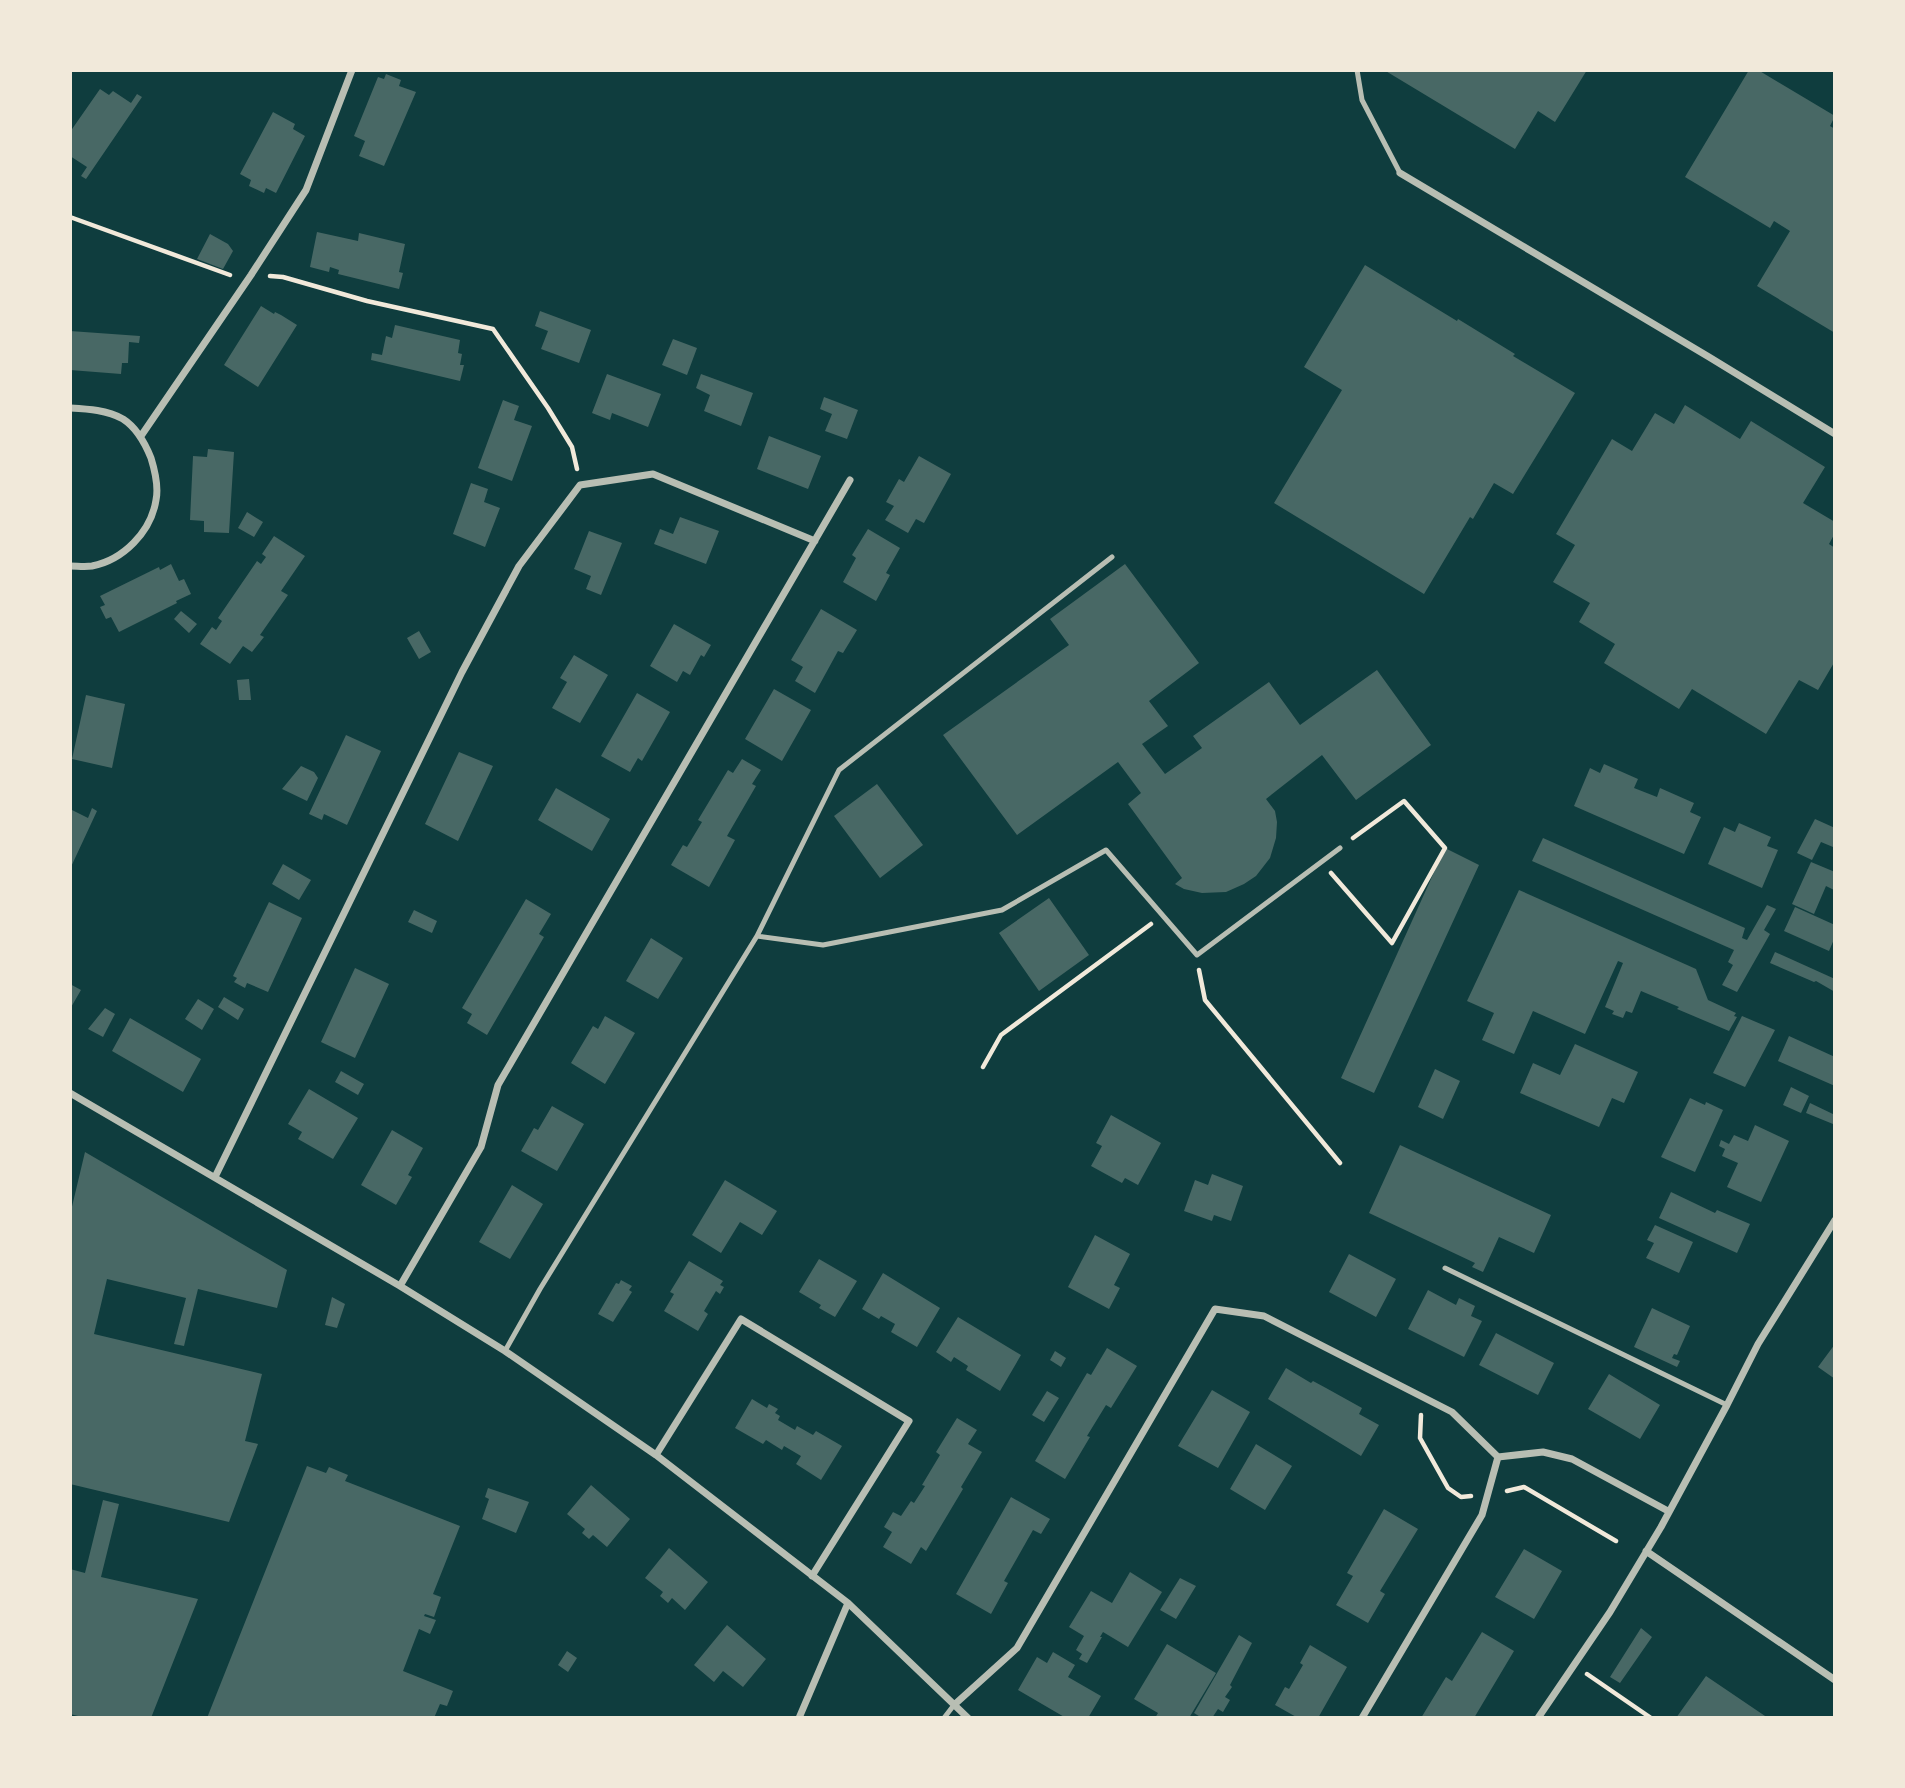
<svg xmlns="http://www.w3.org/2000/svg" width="1905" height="1788" font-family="Mulish,sans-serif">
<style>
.building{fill:#486865}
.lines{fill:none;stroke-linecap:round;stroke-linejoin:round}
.path{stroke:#f1e9da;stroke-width:4.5}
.service{stroke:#b8beb3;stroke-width:5}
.minor{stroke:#b8beb3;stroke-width:7}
</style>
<rect width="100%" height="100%" fill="#0f3d3e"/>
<path class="building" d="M1384,70H1587L1555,122L1538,111L1515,149Z
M1749,70H1758L1835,116L1830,126L1835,129V333L1757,286L1790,231L1774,221L1770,228L1685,177Z
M386,74L401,80L399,86L416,92L384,166L359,156L365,141L354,136L378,77L384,79Z
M100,89L109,95L113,91L131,103L137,94L142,97L86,179L81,176L87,167L70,156L72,150L70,149V132Z
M273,112L295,124L293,129L305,136L276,193L266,188L264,193L249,186L251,180L240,174Z
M317,232L358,241L359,233L405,244L399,272L403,273L399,289L338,274L339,270L330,267L329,272L310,267Z
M210,234L228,244L233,251L223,269L197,259Z
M1365,265L1457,321L1458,319L1515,354L1513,356L1575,393L1513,494L1494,483L1473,519L1470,517L1424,594L1274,503L1342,390L1304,367Z
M261,306L274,314L275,312L281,315L297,325L258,387L224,365Z
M540,311L591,330L579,363L541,349L548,331L535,326Z
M395,325L460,340L458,353L462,354L460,365H464L460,381L371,360L372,353L382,355L386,336L392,338Z
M70,331L140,336L139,343L129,342L128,363H122L121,374L70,370Z
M673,339L697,348L687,375L662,365Z
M607,374L661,394L648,427L612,413L610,420L592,413Z
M701,374L753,393L741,426L704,411L710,395L696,388Z
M824,397L858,410L847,439L825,431L832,414L820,409Z
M503,400L519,406L514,420L532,426L512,481L478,468Z
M1685,405L1740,439L1751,421L1825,467L1803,503L1835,522V533L1829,544L1835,548V661L1818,690L1799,680L1766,734L1692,689L1679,709L1604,663L1615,644L1579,622L1590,603L1553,582L1575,545L1556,534L1612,439L1632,451L1655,413L1674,424Z
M769,436L821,456L808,489L757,469Z
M208,449L234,452L229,533L204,532V521L190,520L193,456L207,457Z
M919,456L951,474L924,523L916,519L908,533L885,520L894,506L886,502L899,479L904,482Z
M471,483L488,489L484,502L500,508L485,547L453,534Z
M247,512L263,522L254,537L238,528Z
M680,517L719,531L706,564L654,544L660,529L673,534Z
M868,529L900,548L886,573L890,575L876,601L843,582L856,558L852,555Z
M589,531L622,543L601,595L586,589L591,576L574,569Z
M274,536L305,556L281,591L288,595L260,635L264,637L252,652L243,646L230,664L200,644L212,627L216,630L222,621L218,618L257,561L261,564L266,557L262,554Z
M171,564L179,581L184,579L191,594L176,601L177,603L119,632L111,617L106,619L100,607L105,605L100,596L159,567L160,570Z
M1125,564L1199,663L1149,701L1168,726L1142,744L1165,774L1202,748L1193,736L1269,682L1300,725L1377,670L1431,745L1356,800L1322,755L1266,799L1275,811L1277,822L1276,838L1270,858L1256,876L1244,884L1226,892L1202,893L1184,889L1175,884L1182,878L1128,804L1141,793L1118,762L1017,835L943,735L1069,645L1050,619Z
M821,609L857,630L843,653L838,651L815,693L795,681L803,667L791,660Z
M181,611L197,624L189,633L174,619Z
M674,624L711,645L704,657L701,655L690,675L683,671L677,682L650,666Z
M419,631L431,652L419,659L407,638Z
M574,655L608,675L580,723L552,708L567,682L560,678Z
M249,679L251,700H239L237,680Z
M774,689L811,710L782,761L745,739Z
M637,693L670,712L642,761L638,758L630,772L601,756Z
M86,695L125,704L112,768L72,759Z
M346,735L381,751L347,825L324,814L322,820L309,814Z
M459,752L493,766L458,841L425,824Z
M742,759L761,770L752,784L756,786L727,836L735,840L709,887L671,865L683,845L687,847L702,822L698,820L728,770L733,773Z
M1604,764L1638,779L1634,788L1657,797L1660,788L1694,803L1690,812L1701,817L1684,854L1574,806L1590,768L1600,773Z
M301,766L314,772L318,778L307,801L282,789Z
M877,784L923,845L880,878L834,816Z
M556,788L610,819L592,851L538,820Z
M92,808L97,811L70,869V809L88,818Z
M1815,819L1835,828V844L1833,847L1821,842L1812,860L1797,853Z
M1739,823L1771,837L1767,846L1778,850L1762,888L1708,864L1724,827L1735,832Z
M1543,838L1745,928L1742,938L1747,940L1767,905L1776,909L1764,930L1770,934L1737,992L1722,985L1733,965L1728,962L1734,950L1532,861Z
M1445,848L1479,865L1374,1093L1341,1078Z
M1811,862L1835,872L1834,890L1826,886L1814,914L1792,904Z
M283,864L311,880L299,900L272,884Z
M1519,890L1696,969L1708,1000L1736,1013L1734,1016L1737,1017L1729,1031L1677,1009L1679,1007L1641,991L1632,1013L1626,1011L1623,1018L1612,1014L1614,1011L1605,1007L1623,963L1618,961L1585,1034L1533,1011L1514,1054L1482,1040L1494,1013L1467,1001Z
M1049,898L1089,955L1039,991L999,933Z
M526,899L551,914L539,934L544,937L487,1035L467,1023L472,1014L462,1008Z
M269,902L302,918L268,992L247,983L245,988L234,982L237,978L233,976Z
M1795,907L1835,925V937L1829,951L1784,931Z
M414,910L437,921L432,933L408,922Z
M651,938L683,958L658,999L626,981Z
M1775,952L1835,979V992L1816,981L1814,982L1770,963Z
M355,968L389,984L355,1058L321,1042Z
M70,984L81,990L70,1009Z
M224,997L244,1009L238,1020L218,1007Z
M198,999L214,1009L202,1030L185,1019Z
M105,1008L115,1014L103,1037L88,1029Z
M605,1016L635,1033L605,1084L571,1063L593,1026L598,1029Z
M1742,1016L1775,1030L1745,1087L1713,1073Z
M130,1018L201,1059L183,1092L112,1051Z
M1789,1036L1835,1057V1086L1778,1061Z
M1575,1044L1638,1072L1624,1103L1612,1098L1599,1127L1520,1093L1533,1063L1560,1075Z
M1435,1069L1460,1081L1443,1119L1418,1107Z
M341,1071L364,1084L358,1095L335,1082Z
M1791,1087L1809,1096L1801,1113L1783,1105Z
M309,1089L358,1118L333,1159L298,1139L302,1132L288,1124Z
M1690,1098L1705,1105L1706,1102L1723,1110L1695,1172L1661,1157Z
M1810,1103L1835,1115L1833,1124L1806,1113Z
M552,1106L584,1124L557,1171L521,1151L534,1128L538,1130Z
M1111,1115L1161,1143L1138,1185L1125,1178L1122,1183L1091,1166L1102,1146L1096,1143Z
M1755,1125L1789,1141L1761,1202L1727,1187L1738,1163L1722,1156L1725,1149L1719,1146L1721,1140L1729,1144L1734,1135L1748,1141Z
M392,1130L423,1148L408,1175L412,1177L396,1205L361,1185Z
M1400,1145L1551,1215L1534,1253L1499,1237L1483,1272L1472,1267L1475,1263L1369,1213Z
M85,1152L287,1270L277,1308L198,1289L184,1346L174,1344L186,1298L107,1279L94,1334L262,1374L245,1441L258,1444L229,1522L70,1484V1215Z
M1212,1174L1243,1186L1231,1221L1214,1215L1212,1221L1184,1211L1195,1180L1208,1185Z
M725,1180L777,1211L762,1235L740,1222L721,1253L692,1235Z
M512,1185L543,1204L510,1259L479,1242Z
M1671,1192L1715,1213L1717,1210L1750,1224L1737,1253L1659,1218Z
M1655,1225L1693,1242L1679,1273L1646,1258L1654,1243L1647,1240Z
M1095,1235L1130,1254L1114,1285L1120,1288L1109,1309L1068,1287Z
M1349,1254L1396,1279L1376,1317L1329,1292Z
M819,1259L857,1281L835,1317L819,1308L821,1305L799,1292Z
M689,1261L723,1281L720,1285L724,1287L720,1294L716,1291L704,1311L708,1314L698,1331L664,1311L674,1294L670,1292Z
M883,1273L940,1308L917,1347L891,1332L895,1324L881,1316L879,1319L862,1309Z
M621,1280L632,1286L629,1290L632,1292L613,1322L598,1314L616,1283L619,1284Z
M1428,1290L1456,1305L1459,1298L1475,1306L1471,1316L1482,1321L1464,1357L1408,1329Z
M332,1297L345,1304L337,1328L325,1325Z
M1652,1308L1690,1326L1677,1355L1674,1354L1672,1358L1680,1361L1677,1367L1634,1347Z
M958,1317L1021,1355L1000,1391L966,1370L968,1366L954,1357L951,1362L936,1352Z
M1496,1333L1554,1363L1538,1395L1479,1365Z
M1835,1344V1379L1818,1367Z
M1107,1348L1137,1366L1111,1408L1106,1405L1087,1436L1090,1437L1065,1479L1035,1461L1087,1373L1091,1375Z
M1055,1351L1066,1358L1061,1367L1050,1360Z
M1286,1368L1311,1383L1313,1381L1326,1388L1362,1408L1359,1414L1379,1425L1361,1456L1268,1399Z
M1609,1374L1660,1405L1640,1439L1588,1409Z
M1212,1390L1250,1412L1218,1468L1178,1446Z
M1047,1391L1059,1398L1044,1422L1032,1415Z
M752,1399L767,1408L769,1404L778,1409L775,1413L780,1416L778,1420L795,1430L797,1426L813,1435L816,1431L842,1446L821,1480L796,1464L801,1456L784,1446L782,1450L766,1440L763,1444L735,1428Z
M957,1418L977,1430L968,1444L982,1452L961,1487L963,1489L926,1551L921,1547L911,1564L883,1547L892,1532L884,1527L893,1512L901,1516L911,1501L914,1503L925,1486L922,1485L940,1455L936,1452Z
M1256,1444L1292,1466L1265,1510L1230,1489Z
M307,1466L326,1473L329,1467L348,1475L345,1481L460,1526L433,1594L441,1597L434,1617L425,1614L424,1616L436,1620L430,1634L419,1629L403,1671L453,1691L447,1706L440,1704L434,1718H207Z
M591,1485L630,1519L607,1547L593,1535L589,1539L582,1533L585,1529L567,1514Z
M488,1488L529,1502L516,1533L482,1519L489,1499L485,1497Z
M1011,1497L1050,1519L1041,1534L1033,1530L1004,1581L1008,1583L991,1614L956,1594Z
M103,1500L119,1504L101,1577L198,1599L151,1718H86L70,1714V1569L85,1573Z
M1384,1509L1418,1529L1380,1591L1385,1594L1368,1623L1336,1605L1353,1576L1347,1573Z
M669,1548L708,1582L685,1610L672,1598L668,1603L660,1596L663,1592L645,1578Z
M1524,1549L1562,1571L1534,1619L1495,1597Z
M1130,1572L1162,1592L1128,1647L1103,1632L1100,1637H1102L1087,1663L1079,1659L1082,1654L1076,1650L1084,1636L1069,1627L1091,1591L1112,1603Z
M1180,1578L1196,1586L1176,1619L1160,1610Z
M727,1625L766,1659L743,1687L723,1671L714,1682L694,1665Z
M1641,1628L1652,1637L1620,1683L1610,1677Z
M1482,1632L1514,1651L1474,1718H1421L1446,1677L1452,1681Z
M1239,1635L1252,1643L1230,1685L1232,1687L1225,1697L1230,1700L1223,1712L1218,1709L1212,1718H1202L1194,1713Z
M1167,1644L1216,1673L1189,1718H1155L1158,1713L1134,1699Z
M1310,1645L1347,1667L1318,1718H1298L1275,1705L1285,1687L1289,1689L1303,1665L1300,1663Z
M567,1651L577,1658L568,1672L558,1665Z
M1053,1652L1075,1665L1068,1677L1101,1696L1088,1718H1066L1018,1690L1037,1657L1047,1663Z
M1706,1676L1768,1718H1676Z"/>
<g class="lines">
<path class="path" d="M70,217L230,275
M270,276L283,277L367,301L493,329L548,408L572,447L577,469
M1331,873L1392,943L1445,848L1404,801L1353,838
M1199,970L1205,1000L1340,1163
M983,1067L1001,1035L1151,924
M1421,1415L1420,1438L1448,1488L1461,1497L1471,1496
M1507,1491L1524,1487L1616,1541
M1587,1674L1651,1718"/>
<path class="service" d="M1357,70L1362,100L1400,173
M757,936L839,770L1112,557
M1445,1268L1727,1405
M505,1351L540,1289L757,936L823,945L1002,910L1106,850L1197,955L1340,848
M944,1718L954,1705"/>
<path class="minor" d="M1400,173L1709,357L1835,434
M70,408C88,409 107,410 123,419C137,428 145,443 151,458C155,471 159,486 156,500C151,532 123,560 92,566C85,567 77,566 70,566
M141,436L251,275L306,190L352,70
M70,1093L400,1286L505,1351L656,1455L848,1603L968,1718
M215,1177L462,672L519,566L580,485L653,474L815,541
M400,1286L481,1147L498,1085L850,480
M656,1455L741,1319L909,1421L812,1576
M1646,1551L1835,1680
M954,1705L1017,1648L1215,1309L1264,1316L1452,1412L1498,1457L1543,1452L1572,1459L1668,1511
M799,1718L848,1603
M1362,1718L1482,1515L1498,1457
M1538,1718L1610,1612L1661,1527L1727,1405L1758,1344L1835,1220"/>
</g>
<rect width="1905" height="1788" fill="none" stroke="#f1e9da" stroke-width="144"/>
</svg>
